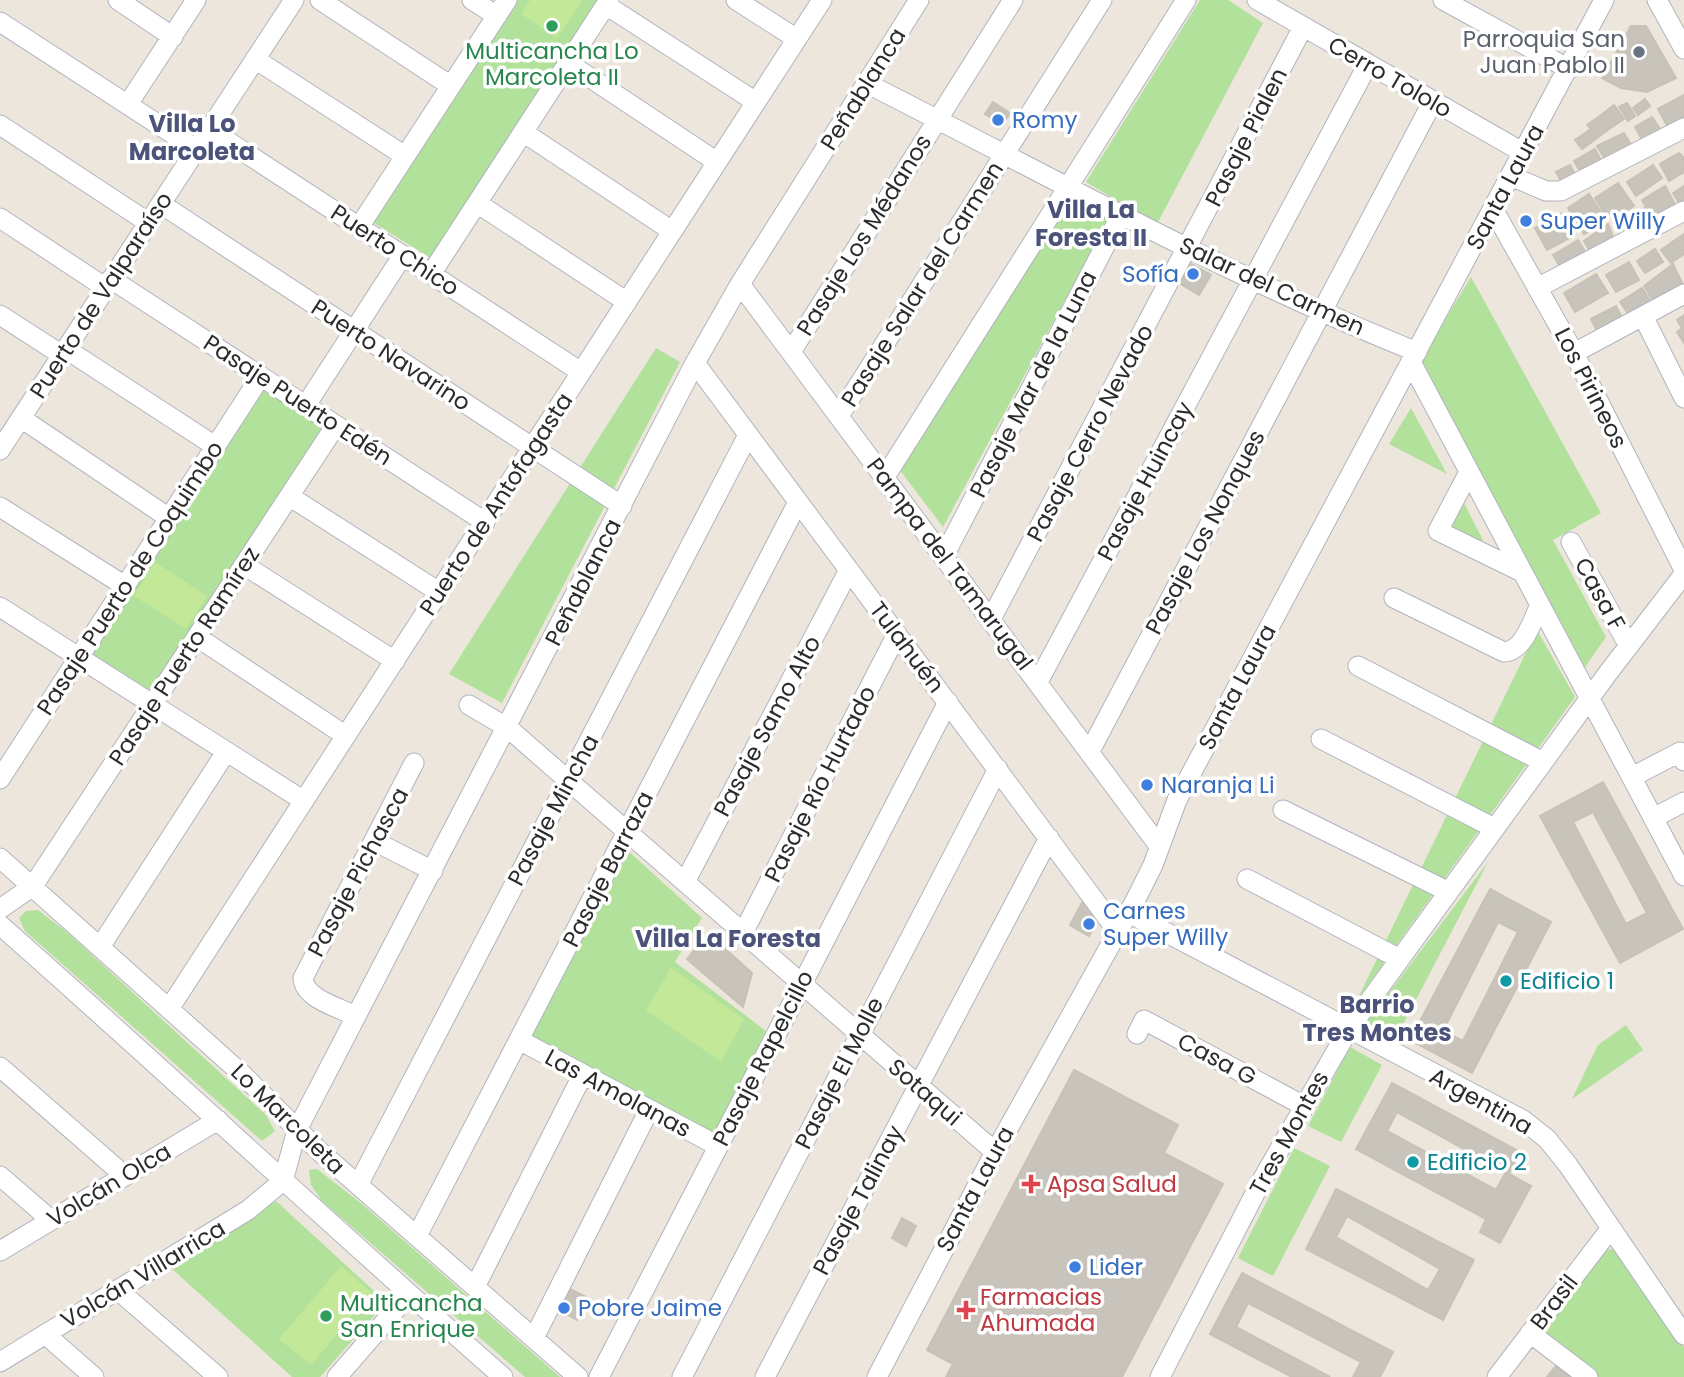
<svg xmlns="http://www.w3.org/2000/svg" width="1684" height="1377" font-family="Poppins,sans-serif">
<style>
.green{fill:#b1e19b}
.pitch{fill:#c3e897}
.building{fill:#c8c4bb;stroke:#c7c2b7;stroke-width:2;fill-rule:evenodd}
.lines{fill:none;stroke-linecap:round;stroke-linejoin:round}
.minor-casing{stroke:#b1b3be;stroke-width:21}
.minor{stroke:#fff;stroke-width:19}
.leisure-dot{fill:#2e9e5b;stroke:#fff;stroke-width:2.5}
.worship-dot{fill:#6b7280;stroke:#fff;stroke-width:2.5}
.shop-dot{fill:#3f7fe0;stroke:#fff;stroke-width:2.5}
.culture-dot{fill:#0f9aa8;stroke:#fff;stroke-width:2.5}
.health-dot{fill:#e0444e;stroke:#fff;stroke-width:2.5}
.labels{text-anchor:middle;stroke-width:7;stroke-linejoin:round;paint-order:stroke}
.worship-label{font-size:23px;fill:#5b616d;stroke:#fff;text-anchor:end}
.leisure-label{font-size:23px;fill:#27864d;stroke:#fff}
.street-label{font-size:23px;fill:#2b2b2b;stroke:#fff}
.shop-label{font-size:23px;fill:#366cbe;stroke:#fff;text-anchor:start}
.culture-label{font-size:23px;fill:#0d838f;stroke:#fff;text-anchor:start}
.health-label{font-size:23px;fill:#be3a42;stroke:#fff;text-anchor:start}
.neighbourhood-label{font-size:24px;font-weight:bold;fill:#4c537a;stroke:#fff}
</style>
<rect width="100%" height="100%" fill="#ece6dd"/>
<path class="green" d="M515,0H601L432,259L371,221Z
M1200,0H1228L1263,23L1157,224L1086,182Z
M1069,199L1109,218L943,527L899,469Z
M1471,277L1601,513L1553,540L1606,637L1585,667L1419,362Z
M656,348L680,362L502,703L449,674Z
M262,384L325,425L151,695L88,654Z
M1411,408L1447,474L1389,444Z
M1464,503L1488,550L1450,530Z
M1537,630L1575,697L1357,1000Z
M626,849L702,918L675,962L766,1031L713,1135L530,1038Z
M1488,862L1396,1038L1366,1023Z
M38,910L68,933L266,1115L275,1131L262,1141L25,931L19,918L26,911Z
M1626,1025L1643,1050L1572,1099L1598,1045Z
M1350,1047L1382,1065L1341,1142L1308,1126Z
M1294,1148L1330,1166L1273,1276L1238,1258Z
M317,1169L362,1204L560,1377H525L322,1201L311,1185L309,1170Z
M276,1201L386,1302L320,1377H292L172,1269Z
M1614,1249L1684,1347V1377H1595L1540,1335L1604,1250Z"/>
<path class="pitch" d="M530,0H582L557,38L521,14Z
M155,562L207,596L186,629L134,596Z
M671,968L744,1019L721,1062L646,1010Z
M341,1266L372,1293L311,1365L279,1339Z"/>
<path class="building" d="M1631,26H1646L1676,78L1647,92L1621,88L1602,78Z
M1684,95V123L1670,131L1658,109Z
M1645,99L1650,106L1638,115L1633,108Z
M993,102L1010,113L1002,125L985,114Z
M1627,103L1635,116L1628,121L1619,107Z
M1614,105L1624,119L1609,129L1600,116Z
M1600,116L1609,129L1582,149L1575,140L1591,129L1587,125Z
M1652,117L1662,132L1644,143L1635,127Z
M1624,133L1633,148L1607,163L1597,146Z
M1595,149L1603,164L1583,176L1574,161Z
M1679,153L1684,158V172L1669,181L1660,164Z
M1570,165L1576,176L1562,183L1556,172Z
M1653,165L1662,178L1636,196L1627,182Z
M1618,183L1634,206L1614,219L1611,213L1606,216L1595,198Z
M1665,186L1677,208L1624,239L1615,225L1646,207L1642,200Z
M1684,186V204L1681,206L1673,193Z
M1589,194L1606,220L1584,234L1568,208Z
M1562,213L1575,235L1547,250L1535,228Z
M1608,224L1615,241L1592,255L1584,241Z
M1684,234V254L1671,263L1661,250Z
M1578,240L1587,255L1562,270L1553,255Z
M1655,249L1663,262L1645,273L1637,261Z
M1629,262L1639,280L1616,292L1606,275Z
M1191,264L1211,275L1199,295L1179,283Z
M1673,264L1684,287L1656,305L1644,286Z
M1596,274L1608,293L1575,312L1564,293Z
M1642,288L1653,305L1632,319L1620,302Z
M1616,306L1624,322L1599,335L1591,319Z
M1684,315V343L1677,332L1682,328L1677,320Z
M1603,782L1683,929L1620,963L1540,816ZM1593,812L1647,913L1626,924L1573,822Z
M1490,889L1551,922L1472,1073L1410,1040ZM1498,922L1518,932L1463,1041L1443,1031Z
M1083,901L1094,915L1095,925L1089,936L1070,925Z
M708,933L752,973L743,1007L687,959Z
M1074,1070L1178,1125L1164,1153L1223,1184L1122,1377H946L953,1364L927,1350Z
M1392,1083L1520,1152L1509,1174L1531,1186L1500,1243L1480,1232L1486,1219L1356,1149ZM1397,1112L1506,1172L1496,1190L1387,1131Z
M1336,1189L1474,1260L1443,1320L1306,1249ZM1347,1216L1440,1269L1428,1290L1336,1237Z
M902,1218L916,1226L906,1246L892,1238Z
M1242,1273L1393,1352L1380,1377H1353L1361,1362L1248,1303L1236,1327L1330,1377H1292L1210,1334Z
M566,1287L588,1298L577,1320L555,1308Z
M1556,1366L1570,1377H1547Z"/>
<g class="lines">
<g class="minor-casing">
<path id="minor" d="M118,0L173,37
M320,0L451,86
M472,0L497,16
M736,0L797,39
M1257,0L1524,153
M1443,0L1569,69
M1657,0L1684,49
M606,5L756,102
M0,22L196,149
M255,59L405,156
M568,63L717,162
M866,83C1048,175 1227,276 1417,352
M128,104L196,0
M0,125L149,223
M209,129L581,372
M523,132L672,231
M1511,176L1546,191H1561L1684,128
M477,203L627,302
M161,204L622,506
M1493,209L1574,353L1684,570
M0,218L106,288
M359,227L507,0
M431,274L609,0
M111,279L485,522
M740,284L1159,846
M1537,288L1684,211
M0,315L62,355
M1643,316L1684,398
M66,349L215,446
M791,352L1013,0
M1574,353L1684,294
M1411,362L1684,876
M695,363L1118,932
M306,405L403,255
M839,416L1102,0
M21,418L169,518
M0,450L294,0
M1469,472L1438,531L1522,572
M885,477L1186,0
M289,496L439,592
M0,507L125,586
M1571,542L1629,646
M944,556L1122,213
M244,565L395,661
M1394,598L1504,652C1524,651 1532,621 1540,605
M0,607L304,801
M991,619L1303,27
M197,637L346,736
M1358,666L1543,762
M1038,682L1368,64
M469,705L508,728L995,1152
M1321,739L1494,828
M1090,751L1433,101
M1632,777L1680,752L1684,761
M0,779L261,376
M1283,810L1447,891
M1653,818L1684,802
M374,841L433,871
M0,858L242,1074L318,1150L578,1377
M1247,879L1400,959
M685,882L849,570
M0,909L33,886L336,425
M1129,913L1523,1120L1547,1139L1568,1165L1684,1335
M0,925C169,1074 333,1228 503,1377
M743,933L897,634
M100,947L226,752
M169,1009L822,0
M356,1016C340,1008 304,999 303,978L414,763
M1137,1034L1144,1020L1304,1106
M519,1040L718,1146
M0,1067L125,1176
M0,1176L51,1220
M283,1181L297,1130L695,363L740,284L919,0
M358,1185L748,435
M417,1236L798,502
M0,1251L218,1120
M475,1287L583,1074
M118,1290L218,1377
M1530,1333L1588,1377
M45,1334L94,1377
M534,1338L649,1110
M0,1362L248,1210L283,1181
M337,1377L409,1294
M599,1377L948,702
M682,1377L998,769
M765,1377L1049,838
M877,1377L995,1152L1136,899L1153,865L1177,800L1604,0
M1160,1377L1262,1180L1349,1029L1608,673L1684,574
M1497,1377L1611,1228"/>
</g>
<use href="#minor" class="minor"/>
</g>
<g class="leisure-dot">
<circle cx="552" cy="26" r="7"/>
<circle cx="326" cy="1316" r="7"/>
</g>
<circle class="worship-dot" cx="1639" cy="52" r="7"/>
<g class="shop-dot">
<circle cx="998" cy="120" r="7"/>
<circle cx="1526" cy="221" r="7"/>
<circle cx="1193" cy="274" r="7"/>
<circle cx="1147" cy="785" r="7"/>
<circle cx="1089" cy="924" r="7"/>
<circle cx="1075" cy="1267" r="7"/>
<circle cx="564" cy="1308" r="7"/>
</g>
<g class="culture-dot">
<circle cx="1506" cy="981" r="7"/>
<circle cx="1413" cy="1162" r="7"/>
</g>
<g class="health-dot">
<path d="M1027.5 1173.5h7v7h7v7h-7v7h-7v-7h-7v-7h7z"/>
<path d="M962.5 1299.5h7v7h7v7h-7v7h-7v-7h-7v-7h7z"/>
</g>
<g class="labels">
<g class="worship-label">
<text x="1625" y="47">Parroquia San<tspan x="1625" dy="26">Juan Pablo II</tspan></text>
</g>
<g class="leisure-label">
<text x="552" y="59">Multicancha Lo<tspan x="552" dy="26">Marcoleta II</tspan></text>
<text x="340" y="1311" text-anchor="start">Multicancha<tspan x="340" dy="26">San Enrique</tspan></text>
</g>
<g class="street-label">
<text transform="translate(1390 77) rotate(30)" y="8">Cerro Tololo</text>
<text transform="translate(863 89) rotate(-58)" y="8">Peñablanca</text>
<text transform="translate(1246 137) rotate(-63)" y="8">Pasaje Pialen</text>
<text transform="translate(1505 187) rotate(-62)" y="8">Santa Laura</text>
<text transform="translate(864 235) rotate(-58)" y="8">Pasaje Los Médanos</text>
<text transform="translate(395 250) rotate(33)" y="8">Puerto Chico</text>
<text transform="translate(922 284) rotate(-58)" y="8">Pasaje Salar del Carmen</text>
<text transform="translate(1272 286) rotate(25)" y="8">Salar del Carmen</text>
<text transform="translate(101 295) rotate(-57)" y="8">Puerto de Valparaíso</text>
<text transform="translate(391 355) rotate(33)" y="8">Puerto Navarino</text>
<text transform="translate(1033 384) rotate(-63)" y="8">Pasaje Mar de la Luna</text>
<text transform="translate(1591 388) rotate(63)" y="8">Los Pirineos</text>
<text transform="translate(298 400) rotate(33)" y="8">Pasaje Puerto Edén</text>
<text transform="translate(1090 433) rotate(-62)" y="8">Pasaje Cerro Nevado</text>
<text transform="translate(1145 481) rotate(-62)" y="8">Pasaje Huincay</text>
<text transform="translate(496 504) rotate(-57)" y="8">Puerto de Antofagasta</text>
<text transform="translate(1205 532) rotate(-62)" y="8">Pasaje Los Nonques</text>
<text transform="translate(950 564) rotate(53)" y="8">Pampa del Tamarugal</text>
<text transform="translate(130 578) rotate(-57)" y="8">Pasaje Puerto de Coquimbo</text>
<text transform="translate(583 582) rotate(-63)" y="8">Peñablanca</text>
<text transform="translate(1600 594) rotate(61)" y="8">Casa F</text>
<text transform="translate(907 647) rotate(53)" y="8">Tulahuén</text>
<text transform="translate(184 656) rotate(-57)" y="8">Pasaje Puerto Ramírez</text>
<text transform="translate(1237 687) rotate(-62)" y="8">Santa Laura</text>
<text transform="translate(767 726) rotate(-62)" y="8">Pasaje Samo Alto</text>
<text transform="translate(820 784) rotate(-63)" y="8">Pasaje Río Hurtado</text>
<text transform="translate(553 810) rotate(-62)" y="8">Pasaje Mincha</text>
<text transform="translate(608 869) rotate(-63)" y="8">Pasaje Barraza</text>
<text transform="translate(358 872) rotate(-62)" y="8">Pasaje Pichasca</text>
<text transform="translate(763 1058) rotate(-63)" y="8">Pasaje Rapelcillo</text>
<text transform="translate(1217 1059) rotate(28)" y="8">Casa G</text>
<text transform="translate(839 1073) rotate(-63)" y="8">Pasaje El Molle</text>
<text transform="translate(925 1092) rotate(41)" y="8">Sotaqui</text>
<text transform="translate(618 1093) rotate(28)" y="8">Las Amolanas</text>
<text transform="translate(1481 1101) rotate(29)" y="8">Argentina</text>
<text transform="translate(288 1119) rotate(44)" y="8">Lo Marcoleta</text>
<text transform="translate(1289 1133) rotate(-61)" y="8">Tres Montes</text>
<text transform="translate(109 1185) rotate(-31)" y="8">Volcán Olca</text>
<text transform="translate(975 1189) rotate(-62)" y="8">Santa Laura</text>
<text transform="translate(858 1200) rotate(-62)" y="8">Pasaje Talinay</text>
<text transform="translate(143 1274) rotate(-31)" y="8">Volcán Villarrica</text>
<text transform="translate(1554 1302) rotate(-53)" y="8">Brasil</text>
</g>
<g class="shop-label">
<text x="1012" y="128">Romy</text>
<text x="1540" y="229">Super Willy</text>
<text x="1179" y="282" text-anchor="end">Sofía</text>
<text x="1161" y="793">Naranja Li</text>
<text x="1103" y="919">Carnes<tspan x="1103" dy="26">Super Willy</tspan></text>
<text x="1089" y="1275">Lider</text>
<text x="578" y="1316">Pobre Jaime</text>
</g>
<g class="culture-label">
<text x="1520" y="989">Edificio 1</text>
<text x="1427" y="1170">Edificio 2</text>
</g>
<g class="health-label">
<text x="1047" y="1192">Apsa Salud</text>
<text x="980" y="1305">Farmacias<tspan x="980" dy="26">Ahumada</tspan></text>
</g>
<g class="neighbourhood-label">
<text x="192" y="132">Villa Lo<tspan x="192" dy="28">Marcoleta</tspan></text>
<text x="1091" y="218">Villa La<tspan x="1091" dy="28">Foresta II</tspan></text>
<text x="728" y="947">Villa La Foresta</text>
<text x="1377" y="1013">Barrio<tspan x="1377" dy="28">Tres Montes</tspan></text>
</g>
</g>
</svg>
